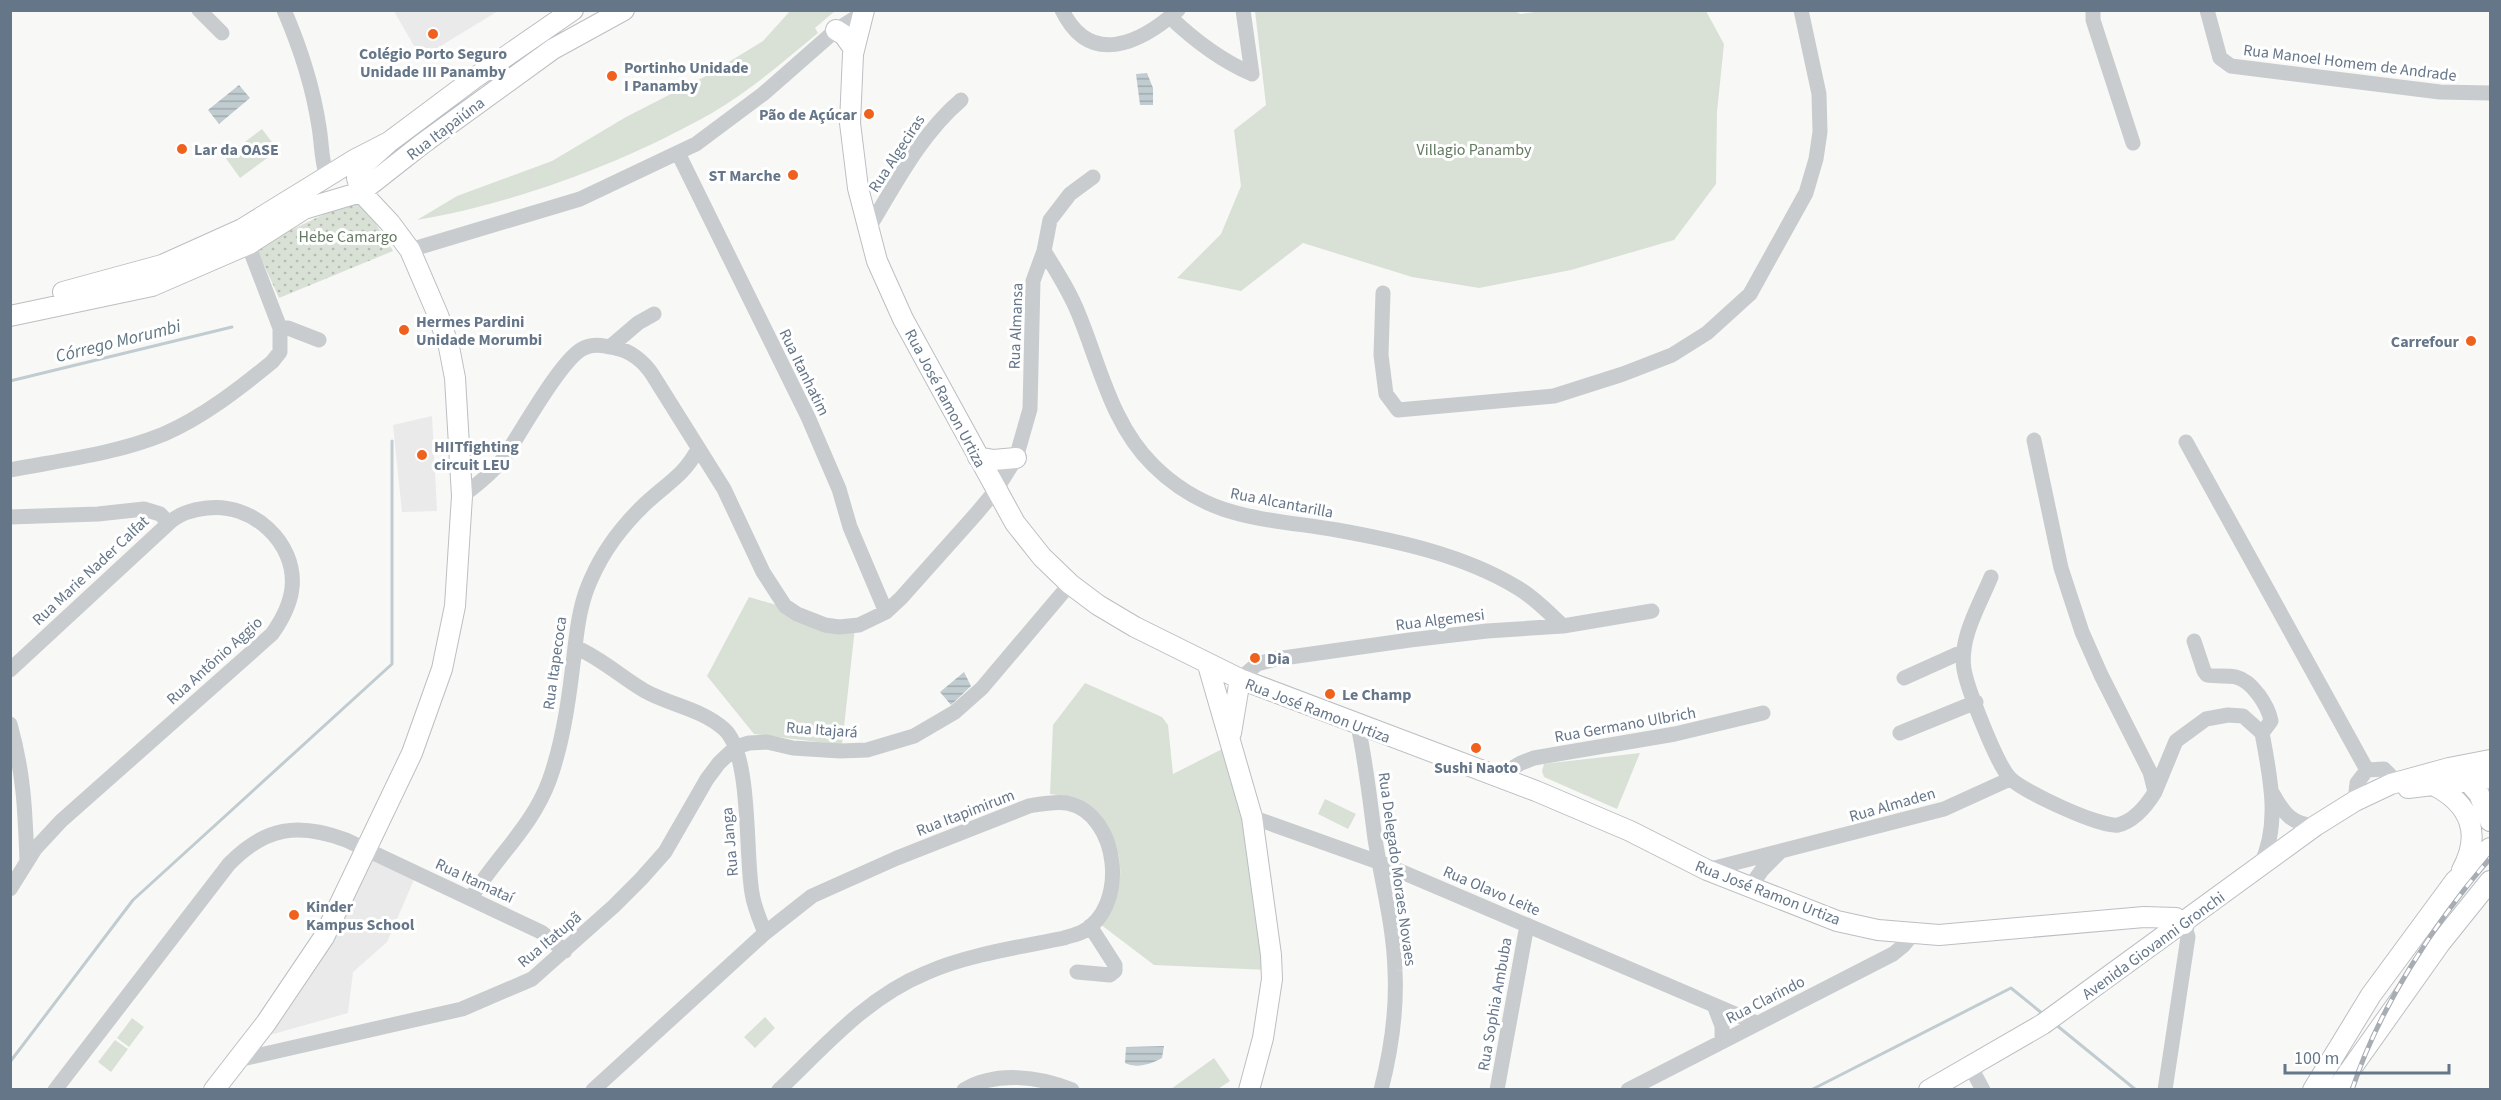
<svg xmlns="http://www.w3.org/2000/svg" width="2501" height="1100" font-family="'Source Sans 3',sans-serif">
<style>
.built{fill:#e9eae9}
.green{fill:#d9e1d6}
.garden{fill:url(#garden-dots)}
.water{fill:url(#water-rules)}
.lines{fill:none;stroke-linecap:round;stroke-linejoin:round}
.stream{stroke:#c1ccd1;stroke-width:3}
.major-casing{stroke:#bbbfc3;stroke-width:22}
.minor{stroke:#c8cccf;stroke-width:15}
.major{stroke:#fff;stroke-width:20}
.rail-casing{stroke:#a8adb4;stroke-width:5}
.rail{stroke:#fff;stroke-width:3;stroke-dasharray:9;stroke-linecap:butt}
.poi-dot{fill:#f0611e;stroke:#fff;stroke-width:2}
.labels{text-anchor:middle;stroke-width:6;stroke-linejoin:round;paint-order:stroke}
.poi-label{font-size:16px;font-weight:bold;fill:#657689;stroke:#fff;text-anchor:start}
.street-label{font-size:16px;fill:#657689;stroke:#fff}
.park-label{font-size:16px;fill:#647a61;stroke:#fff}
.water-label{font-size:18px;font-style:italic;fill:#617784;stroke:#fff}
</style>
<defs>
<pattern id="garden-dots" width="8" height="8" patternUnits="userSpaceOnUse" patternTransform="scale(1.5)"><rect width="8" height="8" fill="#d9e1d6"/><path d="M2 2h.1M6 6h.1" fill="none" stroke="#b4bbb3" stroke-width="1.8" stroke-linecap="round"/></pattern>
<pattern id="water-rules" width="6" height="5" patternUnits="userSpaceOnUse" patternTransform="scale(1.5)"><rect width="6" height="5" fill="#c1ccd1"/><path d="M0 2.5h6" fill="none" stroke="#a0aaaf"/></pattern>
</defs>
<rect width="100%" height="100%" fill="#f8f9f6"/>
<path class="built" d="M394,11H498L421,58Z
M432,416L437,511L402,512L393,425Z
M369,850L416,875L387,942L353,972L348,1013L259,1038Z"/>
<path class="green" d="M791,10L835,11L815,28L818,33C784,61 750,91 712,113C624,163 516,203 417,220L457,196L552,161L626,117L706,76L763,41Z
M1514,11L1521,14L1548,10L1706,11L1724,44L1717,112L1716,184L1674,240L1571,270L1479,288L1412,277L1303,243L1241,291L1177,278L1221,234L1241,186L1234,130L1266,105L1255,11Z
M262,129L278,150L240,178L225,157Z
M749,597L855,628L842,745L754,734L707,676Z
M1085,683L1162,717L1168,725L1173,774L1230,745L1268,970L1154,965L1100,924C1108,910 1119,894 1120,877C1123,834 1094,797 1050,794L1053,725Z
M1640,753L1617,809L1544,777L1542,771L1544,764L1551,763Z
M1325,799L1356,814L1348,829L1318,814Z
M765,1017L775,1028L755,1048L744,1037Z
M132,1018L144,1027L129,1047L117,1038Z
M115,1040L128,1049L111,1072L98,1062Z
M1214,1058L1230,1081L1218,1089H1171Z"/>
<path class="garden" d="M345,204L364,205L393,251L279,298L256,247Z"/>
<path class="water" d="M1147,73L1153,88V105H1140L1136,74Z
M239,85L250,98L219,124L208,110Z
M964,672L971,686L951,705L940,692Z
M1164,1046L1162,1058C1151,1064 1137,1069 1125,1063L1126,1047Z"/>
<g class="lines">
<path class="stream" d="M10,381L232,327
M2055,1024L2136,1090
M10,1062L133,900L392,664V441
M1811,1090L2011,988L2043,1014"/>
<g class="major-casing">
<path id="major" d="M864,10L853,54L850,123L858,188L877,261L903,319L1015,523L1042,557L1070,584L1098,605L1135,627L1240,679L1536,791L1630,831L1707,870L1837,921L1878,930L1939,935L2144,917L2176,918L2184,924
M836,30L844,35L854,49
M63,292L162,265L242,229L354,160L389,142L476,77L573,10
M10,316L152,286L249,244L304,209L361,192L422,144L553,49L624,10
M978,457L993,460L1016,458
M1208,665L1252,817L1271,955L1272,979L1263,1038L1249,1090
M1231,733L1240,679
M2462,774L2479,794L2490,821
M2435,786C2470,804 2482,834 2462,870
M2408,788L2490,778
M214,1090L266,1023L324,937L412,753L442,669L455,606L462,496L455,378L449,347L438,315L410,250L390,223L361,192L357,178L359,169L389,142
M1929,1090L2043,1024L2315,826L2355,801L2391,784L2449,768L2490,760
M2313,1090L2371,995L2455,881L2490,848
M2336,1090L2441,942L2490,881"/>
</g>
<path class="minor" d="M199,10L222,33
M284,10C300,47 313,87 319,127C322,144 321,160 327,177
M1062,10C1090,68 1141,43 1178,10
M1243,10L1252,74
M2093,10V20L2133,143
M2207,10L2220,58L2231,66L2440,92L2490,93
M1170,17C1195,41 1220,60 1252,74
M678,153L808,417L839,489L850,527L886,612
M867,231C895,185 920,135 961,100
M244,234L280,328H288L319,340
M410,250L580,199L696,144L763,94L836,30L863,13
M1044,251C1057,272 1070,292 1079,315C1100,366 1112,425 1153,465C1208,520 1265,518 1337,530C1398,541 1464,555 1518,588C1535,598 1549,613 1563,626
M1383,293L1381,355L1386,394L1398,410L1554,396L1623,374L1672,355L1707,333L1750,294L1806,193L1816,159L1820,132L1819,94L1801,10
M610,347L638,323L654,314
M2186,442L2367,770
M10,470C62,460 115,454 164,434C203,417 239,389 272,362L280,352V328
M462,496C477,485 491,474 503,459C519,436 562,357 584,348C594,343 605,346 615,348C630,350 644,362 652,374L724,489L763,572L785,606L797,614L825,625L839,627L859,625L886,612L901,598L976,514L996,490L1016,458L1030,409L1033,281L1044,251L1050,220L1070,194L1093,177
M10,517L98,514L144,509L160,514L169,523C180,513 192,510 207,508C251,502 297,542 292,588C290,606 282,620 272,634L61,821L35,849L10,889
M1991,577C1980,604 1959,638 1964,669C1967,688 1997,765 2010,778C2022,791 2101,828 2118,825C2134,821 2147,805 2155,792L2150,772L2101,675L2082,632L2061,568L2034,440
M2194,641L2204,671L2207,675C2217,677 2227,675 2236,677C2252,681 2268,705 2271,721L2262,733
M575,647C601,658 621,677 645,691C670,705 702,709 724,729C752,754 745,854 752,893C754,907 760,920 765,933
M10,670L169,523
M1904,678L1964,651
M1240,679L1257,664L1276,659L1410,640L1487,631L1563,626L1652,611
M10,724C24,774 25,810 27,861
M1358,726C1366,763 1370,801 1375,839C1382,883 1394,927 1395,971C1397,1011 1391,1051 1381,1090
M1900,733L1976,702
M1497,777L1521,763L1534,758L1675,734L1763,713
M2155,792L2176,741L2206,719L2228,715L2243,716L2262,733C2270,776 2281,825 2260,866
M2273,794C2284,814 2292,824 2315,826
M2355,801L2357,783L2367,770L2384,769L2397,782
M1252,817L1381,863L1756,1023
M1707,870L1944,809L2010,779
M1749,888L1762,870L1779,853
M471,898C496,857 532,827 549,781C564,740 570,691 575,647C578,622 581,600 592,577C604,550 624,524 645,504C667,483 683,477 698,449
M1077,972L1110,975L1115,971V965L1090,926
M1714,1005L1722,1026V1040
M238,1060L462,1009L532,979L614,906L641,879L665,852L707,779L719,763L736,747L749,743L767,742L793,748L840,751L867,750L914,736L955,712L982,688L1070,584
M1975,1064V1075L1983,1090
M55,1090L229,864C265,827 298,822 346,840L541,932L565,951
M593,1090L765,933L812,896L897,858L1029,806C1041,804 1055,801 1067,803C1120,814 1129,908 1082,932C1076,935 1069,936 1064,938C1020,947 966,955 926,973C867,997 824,1047 779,1090
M964,1090C995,1071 1039,1076 1072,1090
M1497,1090L1527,925
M1628,1090L1893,954L1903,946L1913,934
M2165,1090L2188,937L2184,924"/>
<use href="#major" class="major"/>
<g class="rail-casing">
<path id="rail" d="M2352,1090C2379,1007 2434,924 2490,858"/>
</g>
<use href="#rail" class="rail"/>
</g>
<g class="poi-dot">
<circle cx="433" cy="34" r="6"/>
<circle cx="612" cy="76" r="6"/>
<circle cx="869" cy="114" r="6"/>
<circle cx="182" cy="149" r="6"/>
<circle cx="793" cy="175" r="6"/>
<circle cx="404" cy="330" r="6"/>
<circle cx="2471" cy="341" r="6"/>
<circle cx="422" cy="455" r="6"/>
<circle cx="1255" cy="658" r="6"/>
<circle cx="1330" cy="694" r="6"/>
<circle cx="1476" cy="748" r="6"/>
<circle cx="294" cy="915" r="6"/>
</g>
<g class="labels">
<g class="poi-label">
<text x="433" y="59" text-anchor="middle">Colégio Porto Seguro<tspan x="433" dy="18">Unidade III Panamby</tspan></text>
<text x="624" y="73">Portinho Unidade<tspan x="624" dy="18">I Panamby</tspan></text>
<text x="857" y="120" text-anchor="end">Pão de Açúcar</text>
<text x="194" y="155">Lar da OASE</text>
<text x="781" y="181" text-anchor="end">ST Marche</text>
<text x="416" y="327">Hermes Pardini<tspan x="416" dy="18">Unidade Morumbi</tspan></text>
<text x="2459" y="347" text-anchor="end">Carrefour</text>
<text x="434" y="452">HIITfighting<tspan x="434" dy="18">circuit LEU</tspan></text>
<text x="1267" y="664">Dia</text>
<text x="1342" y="700">Le Champ</text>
<text x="1476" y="773" text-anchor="middle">Sushi Naoto</text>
<text x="306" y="912">Kinder<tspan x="306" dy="18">Kampus School</tspan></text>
</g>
<g class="street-label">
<text transform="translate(2350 62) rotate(7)" y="6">Rua Manoel Homem de Andrade</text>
<text transform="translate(445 128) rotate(-37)" y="6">Rua Itapaiúna</text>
<text transform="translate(896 153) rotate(-57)" y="6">Rua Algeciras</text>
<text transform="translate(1015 326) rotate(-88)" y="6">Rua Almansa</text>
<text transform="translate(805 372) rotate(64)" y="6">Rua Itanhatim</text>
<text transform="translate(946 398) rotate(62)" y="6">Rua José Ramon Urtiza</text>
<text transform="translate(1282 502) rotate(11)" y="6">Rua Alcantarilla</text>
<text transform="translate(90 570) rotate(-43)" y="6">Rua Marie Nader Calfat</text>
<text transform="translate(1440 619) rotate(-7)" y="6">Rua Algemesi</text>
<text transform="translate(214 660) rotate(-42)" y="6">Rua Antônio Aggio</text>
<text transform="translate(554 663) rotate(-82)" y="6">Rua Itapecoca</text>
<text transform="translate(1318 710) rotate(21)" y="6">Rua José Ramon Urtiza</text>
<text transform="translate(1625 724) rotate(-10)" y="6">Rua Germano Ulbrich</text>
<text transform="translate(822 729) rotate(4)" y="6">Rua Itajará</text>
<text transform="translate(1892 804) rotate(-16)" y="6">Rua Almaden</text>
<text transform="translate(965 812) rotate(-21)" y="6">Rua Itapimirum</text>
<text transform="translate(729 842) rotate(-95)" y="6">Rua Janga</text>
<text transform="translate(1398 869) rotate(82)" y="6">Rua Delegado Moraes Novaes</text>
<text transform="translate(475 880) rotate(25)" y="6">Rua Itamataí</text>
<text transform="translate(1492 890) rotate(23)" y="6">Rua Olavo Leite</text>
<text transform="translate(1768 892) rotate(21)" y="6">Rua José Ramon Urtiza</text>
<text transform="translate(549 939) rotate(-40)" y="6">Rua Itatupã</text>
<text transform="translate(2153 945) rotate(-36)" y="6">Avenida Giovanni Gronchi</text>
<text transform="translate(1765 999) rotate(-27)" y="6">Rua Clarindo</text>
<text transform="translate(1494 1004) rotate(-80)" y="6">Rua Sophia Ambuba</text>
</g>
<g class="park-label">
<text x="1474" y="155">Villagio Panamby</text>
<text x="348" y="242">Hebe Camargo</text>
</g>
<g class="water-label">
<text transform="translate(118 341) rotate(-14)" y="6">Córrego Morumbi</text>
</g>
</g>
<rect width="2501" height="1100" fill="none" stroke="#657689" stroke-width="24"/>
<path d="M2285 1064v9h164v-9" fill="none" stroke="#657689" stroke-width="3"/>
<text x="2294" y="1064" font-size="18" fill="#657689" stroke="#ffffff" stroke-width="4.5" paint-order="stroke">100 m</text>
</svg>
